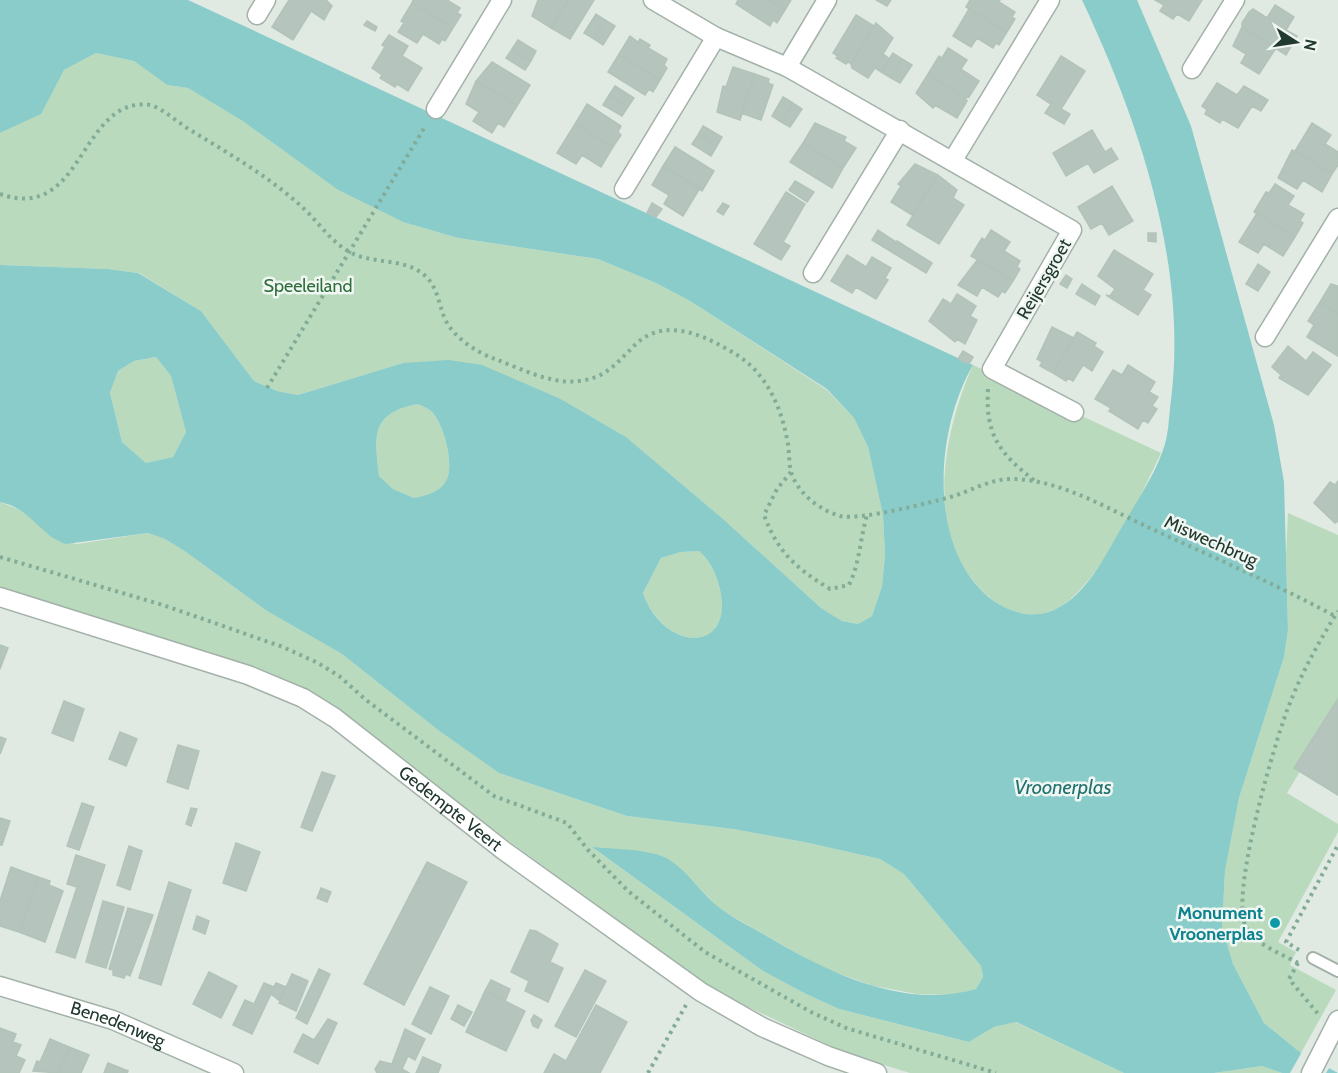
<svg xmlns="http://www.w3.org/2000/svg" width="1338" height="1073" font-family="Cabin,sans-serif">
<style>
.green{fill:#b9dabc}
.water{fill:#8accca;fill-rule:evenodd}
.pier{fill:#e0eae3}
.building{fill:#b5c4bc;stroke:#b2c3b9;stroke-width:1.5}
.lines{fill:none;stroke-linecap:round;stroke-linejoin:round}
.lane-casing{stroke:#a3b1a9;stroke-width:14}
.street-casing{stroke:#a3b1a9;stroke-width:21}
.path{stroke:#82ac97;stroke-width:4;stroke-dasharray:3 4.5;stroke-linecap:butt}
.lane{stroke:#fff;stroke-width:10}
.street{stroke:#fff;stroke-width:18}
.culture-dot{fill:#0f9aa8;stroke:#f0f7f2;stroke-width:2}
.labels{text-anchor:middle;stroke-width:5;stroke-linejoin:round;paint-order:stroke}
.street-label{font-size:18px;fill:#21392e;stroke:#f0f7f2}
.park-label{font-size:18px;fill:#2e6d3b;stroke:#f0f7f2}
.culture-label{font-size:18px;font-weight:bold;fill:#0d838f;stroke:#f0f7f2;text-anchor:end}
.water-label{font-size:20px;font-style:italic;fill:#20716f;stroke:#f0f7f2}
</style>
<rect width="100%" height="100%" fill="#e0eae3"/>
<path class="green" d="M96,53L134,61L167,85L188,88L244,122L338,190L403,222L458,238L598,259L656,283L690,301L827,390L854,418L868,447L883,515L885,555L882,586L872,616L858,624L842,621L821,608L722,518L626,437L561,399L522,383L403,363L298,395L277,391L254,381L201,311L139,273L108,269L0,265V133L40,114L64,70Z
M156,357L171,376L186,432L173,457L146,463L122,442L110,393L118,371L134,361Z
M973,365L1161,453C1139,499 1100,585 1056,609C1037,619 1012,614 996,602C921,548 941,437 973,365Z
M418,404C422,406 428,408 431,411C444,423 455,466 446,481C439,493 426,495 414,498L393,489L379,476C374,435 371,413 418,404Z
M0,502L25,512L58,541L77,544L148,533L165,539L186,552L267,611L342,654L438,730L499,773L627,816L733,829L804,842L880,859L904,874L981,966L983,977L976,989L954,995L917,994L874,986L823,968L720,909L685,874L593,848L763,971L806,994L839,1009L969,1042L994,1027L1015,1022L1124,1073H910L845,1053L717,992L505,838L316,694L272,674L0,587Z
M1288,513L1338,535V709L1287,793L1338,824V832L1278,942L1296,952L1290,965L1336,990L1301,1053L1264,1023L1233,964L1222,927L1225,871L1239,798L1284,657L1288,630L1286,555Z
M699,551C709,560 714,569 718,582C740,655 665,654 643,593L661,558L681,552Z
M1262,1066L1282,1073H1214Z"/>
<path class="water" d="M0,0H188L973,365C935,430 926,552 994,601C1011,613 1034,619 1054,610C1088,594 1104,557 1122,527C1137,500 1156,474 1165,444C1169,430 1169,414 1171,400C1188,265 1139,121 1082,0H1137L1191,126L1274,425L1284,482L1288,630L1284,657L1239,798L1225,871L1222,927L1233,964L1264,1023L1301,1053L1338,1073H1282L1262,1066L1214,1073H1124L1016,1022L994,1027L969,1042L839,1009L806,994L763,971L592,847C612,849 651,849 668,859C689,872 702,895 721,909C735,919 751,927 765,935C827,972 903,1010 976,989L983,977L981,966L904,874L880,859L804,842L733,829L627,816L499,773L438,730L342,654L267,611L186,552L165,539L148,533L66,544C40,536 31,508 0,502V265L108,269L138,273L201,311L254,381L277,391L298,395L403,363L449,360L482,365L561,399L626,437L722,518L821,608L842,621L858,624L872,616L882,586L885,555L883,515L868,447L854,418L827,389L690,301L656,283L598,259L458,238L403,222L338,190L244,122L188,88L167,85L134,61L96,53L64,70L41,114L0,133ZM156,357L171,376L186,432L173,457L146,463L122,442L110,393L118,371L134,361ZM418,404C422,406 428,408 431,411C444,423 455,466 446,481C439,493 426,495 414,498L393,489L379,476C374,435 371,413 418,404ZM699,551C709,560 714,569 718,582C740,655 664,654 643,593L661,558L681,552Z"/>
<path class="pier" d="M1303,1050L1331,1065L1326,1073H1290Z"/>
<path class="building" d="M289,0H326L332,6L324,20L311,11L293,40L272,27Z
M413,0H447L460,8L457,13L461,15L453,28L412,3Z
M538,0H568L551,28L532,16Z
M568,0H594L570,39L551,28Z
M738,0H769L785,10L777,23L773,20L770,26L736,4Z
M769,0H791L785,10Z
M876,0H891L887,6Z
M970,0H1000L999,2L1015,12L1012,17L1015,19L1007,32L966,7Z
M1155,0H1202L1189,21L1177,14L1173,19L1160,11L1164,5Z
M412,3L453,28L445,41L442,39L439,44L423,34L417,43L398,32L404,23L401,21Z
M1275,5L1294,17L1286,30L1297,36L1286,55L1242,27V23L1249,12L1253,9L1267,18Z
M969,9L1007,32L999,45L996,43L993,48L977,38L971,47L953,36Z
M596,14L605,20L594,39L584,33Z
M856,15L874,26L851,64L848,62L846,64L836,58L838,56L833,53Z
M605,20L615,26L603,45L594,39Z
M367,21L377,27L375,31L364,25Z
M876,23L893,38L883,54L890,59L881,72L875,68L868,78L852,68L851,64Z
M1242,27L1276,48L1259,74L1241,63L1246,54L1233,46Z
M389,35L408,46L402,56L422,68L408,91L397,84L395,87L380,78L382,75L372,68L385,47L382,45Z
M630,36L638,42L640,39L650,45L648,48L667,59L664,65L667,68L660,80L619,54Z
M518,40L536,51L531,61L512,49Z
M948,48L967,60L961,69L979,81L969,97L965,98L928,74L939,56L942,58Z
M512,49L531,61L525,70L506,58Z
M893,53L902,59L891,78L881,72Z
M619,54L660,80L653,92L649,89L645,95L608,72Z
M1061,56L1085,71L1061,109L1070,114L1064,124L1045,113L1051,104L1037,95Z
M902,59L912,65L900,83L891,78Z
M492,62L530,85L517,106L476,81Z
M733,67L755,74L740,120L717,112L723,86L726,87Z
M755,74L769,79L768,83L773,85L761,120L741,113Z
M928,74L965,98L967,101L957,118L935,105L933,108L916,93Z
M476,81L517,106L504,127L498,123L492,133L473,121L479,112L466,104Z
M1217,83L1237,95L1244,86L1268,100L1261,111L1252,106L1238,128L1222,119L1220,123L1205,114L1207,110L1202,106Z
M615,86L634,98L628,107L609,95Z
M609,95L628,107L622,116L603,105Z
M783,97L793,103L781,122L772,116Z
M793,103L802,109L790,127L781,122Z
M587,104L621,126L618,132L621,135L613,147L575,124Z
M815,123L846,137L844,141L856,148L843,168L803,143Z
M1312,123L1331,135L1325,144L1338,152V165L1332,174L1295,151Z
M575,124L613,147L601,167L582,155L576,164L557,153Z
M703,126L722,137L717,146L698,135Z
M1092,130L1105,152L1111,148L1118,159L1094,173L1088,163L1066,176L1053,153Z
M698,135L717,146L711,156L692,144Z
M803,143L843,168L832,188L790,162Z
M675,147L714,171L702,191L663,166Z
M1292,150L1332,174L1322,192L1303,180L1297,189L1278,178Z
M915,164L938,175L912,215L891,202L901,186L898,184Z
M663,166L700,188L683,216L664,204L669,195L652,185Z
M938,175L957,190L953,198L964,205L939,244L907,225Z
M795,181L814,192L807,202L789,190Z
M1275,184L1294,196L1288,205L1304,214L1300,221L1303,223L1295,237L1254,212L1266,192L1269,193Z
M1112,186L1133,221L1109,235L1102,223L1091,229L1078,207Z
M786,192L805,204L783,242L790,246L781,260L754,244Z
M652,203L662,209L656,217L647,213Z
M723,203L729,206L723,215L717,211Z
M1257,213L1295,237L1283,256L1264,244L1258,253L1239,242Z
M878,230L896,242L890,251L872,240Z
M991,230L1010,242L1004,251L1020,261L1017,267L1020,269L1013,281L971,256L982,238L985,240Z
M1148,233H1156V242L1148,241Z
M897,241L932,263L926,273L890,251Z
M1114,250L1153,274L1143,290L1151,295L1138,315L1106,295L1110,296L1115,289L1098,276Z
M847,255L866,267L872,257L891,268L885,278L888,280L876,299L856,287L852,293L831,281Z
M978,259L1013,281L1005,293L1002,291L998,297L982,287L977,296L958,285Z
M1258,264L1270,272L1258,291L1246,284Z
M1066,275L1072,279L1067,288L1060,284Z
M1082,284L1100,296L1095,305L1076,294Z
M1331,284L1338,286V314L1320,302Z
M957,294L976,306L970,316L977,320L965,344L957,339L955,342L929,321L943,299L951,304Z
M1320,302L1338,314V356L1307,337L1314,325L1308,321Z
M1052,327L1074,338L1053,373L1040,366L1042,362L1037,359Z
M1077,332L1096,343L1094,346L1103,352L1092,371L1083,365L1073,381L1068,378L1066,381L1053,373Z
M1288,346L1306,361L1313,352L1331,365L1308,395L1279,378L1281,375L1272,367Z
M963,351L973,357L969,364L958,359Z
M1128,365L1155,382L1149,392L1158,397L1152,406L1157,409L1148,423L1143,420L1138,429L1109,411L1111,408L1095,399L1113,370L1122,375Z
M1338,481V521L1335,523L1314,503L1330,482L1335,485Z
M0,645L8,648L0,669Z
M1338,699V795L1294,768Z
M64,701L84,709L73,741L52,733Z
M120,732L137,739L126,766L109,759Z
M0,737L6,739L0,754Z
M178,745L199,751L188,789L167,782Z
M322,772L335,776L312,831L301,827Z
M82,803L94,807L79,850L67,846Z
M191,808L197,809L191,826L186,824Z
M0,818L10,821L2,845H0Z
M236,843L260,852L246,891L223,883Z
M129,846L142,851L130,890L117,885Z
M76,855L105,865L75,958L56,952L77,887L67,884Z
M427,862L467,882L404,1005L364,984Z
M11,867L38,877L19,932L0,926V901Z
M38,877L50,881L49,885L63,891L45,942L19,932Z
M169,882L191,890L161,985L139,978Z
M321,888L331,892L327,902L317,898Z
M103,901L124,907L106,968L86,962Z
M128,908L153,915L130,976L126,974L124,978L113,975V970L109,969Z
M197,916L209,921L205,934L193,929Z
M530,930L536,931L558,944L550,962L563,968L548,1002L525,991L529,981L511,972Z
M319,969L330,974L307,1024L296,1018Z
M585,970L606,981L576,1037L555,1026Z
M209,972L237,986L221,1018L193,1004Z
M292,974L308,981L296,1011L279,1003Z
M491,980L510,989L505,1001L485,991Z
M264,983L274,987L276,983L286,987L280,1001L271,994L252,1034L233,1025L245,1000L254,1004Z
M430,987L449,996L431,1034L412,1024Z
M485,991L525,1011L506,1051L466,1032Z
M458,1005L472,1012L464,1026L451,1019Z
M596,1005L627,1022L600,1073H544L554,1054L566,1061Z
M534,1015L542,1020L538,1028L533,1026L531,1020Z
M328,1019L337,1023L318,1064L294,1052L303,1034L314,1040Z
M0,1028L16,1034L13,1042L21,1045L16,1056L25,1060L19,1073H0Z
M405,1029L425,1039L415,1060L408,1056L402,1069L409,1073H377L375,1069L380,1061L392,1064Z
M50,1039L69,1047L59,1073L33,1071L37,1061L40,1062Z
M69,1047L89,1055L81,1073H59Z
M423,1057L441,1065L438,1073H416Z
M108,1063L128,1071L127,1073H104Z"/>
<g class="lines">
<g class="lane-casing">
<path id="lane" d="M1313,958L1338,971"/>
</g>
<g class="street-casing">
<g id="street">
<path d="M653,0L716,37L787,67L1072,230L992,369L1074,412"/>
<path d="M257,15L266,0"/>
<path d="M787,67L827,0"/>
<path d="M1192,69L1235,0"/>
<path d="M436,109L502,0"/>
<path d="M953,160L1050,0"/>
<path d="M624,189L716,37"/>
<path d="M813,273L900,130"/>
<path d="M1265,337L1338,218"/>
<path id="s1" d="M0,597L248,675L303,698L335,718L503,850L701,992L762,1027L828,1056L877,1073"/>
<path id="s2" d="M0,986L113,1020L234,1073"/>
<path d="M1311,1073L1338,1020"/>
</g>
</g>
<path class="path" d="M0,194C85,224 79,95 151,105C164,110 175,120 187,128C226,152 267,175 301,206C317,220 329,240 348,251C370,265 402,257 423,274C438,286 438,303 445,319C454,338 476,352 495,359C522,369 555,387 585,380C609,376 621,358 637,343C667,316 708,337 737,355C766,373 781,407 787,439C790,451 788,464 792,475C800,495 820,510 840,516C858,521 933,502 954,496C972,490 989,480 1009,479C1058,478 1108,509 1152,529C1213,557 1275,584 1335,616
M267,388L426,125
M988,389C985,435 1000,454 1035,481
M791,472L777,489L764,515C778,553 797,569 830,589L849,585C860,562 860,539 867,515
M0,557L163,605L283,647L318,663L339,676L366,700L494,796L567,823L588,850L628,891L705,952L811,1012L846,1028L996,1073
M1299,950L1286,942L1338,845
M1298,963C1280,953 1256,945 1246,927C1230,897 1271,757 1283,722C1296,683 1316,646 1338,611
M1298,963L1289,979L1319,1015
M648,1073L686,1005"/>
<use href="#lane" class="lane"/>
<use href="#street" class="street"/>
</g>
<circle class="culture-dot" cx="1275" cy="923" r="6"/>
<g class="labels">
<g class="street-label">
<text transform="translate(1044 279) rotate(-60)" y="6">Reijersgroet</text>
<text transform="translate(1211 541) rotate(24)" y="6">Miswechbrug</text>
<text dy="6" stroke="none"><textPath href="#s1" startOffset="504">Gedempte Veert</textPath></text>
<text dy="6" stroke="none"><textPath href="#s2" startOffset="124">Benedenweg</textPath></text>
</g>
<g class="park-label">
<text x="308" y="292">Speeleiland</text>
</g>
<g class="culture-label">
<text x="1263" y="919">Monument<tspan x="1263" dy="21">Vroonerplas</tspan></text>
</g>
<g class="water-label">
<text x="1063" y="794">Vroonerplas</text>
</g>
</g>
<g transform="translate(1296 42) rotate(102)" stroke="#f0f7f2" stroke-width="4.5" paint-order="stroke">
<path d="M0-4.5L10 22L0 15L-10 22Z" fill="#21392e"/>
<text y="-9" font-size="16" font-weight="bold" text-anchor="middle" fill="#21392e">N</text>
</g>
</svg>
